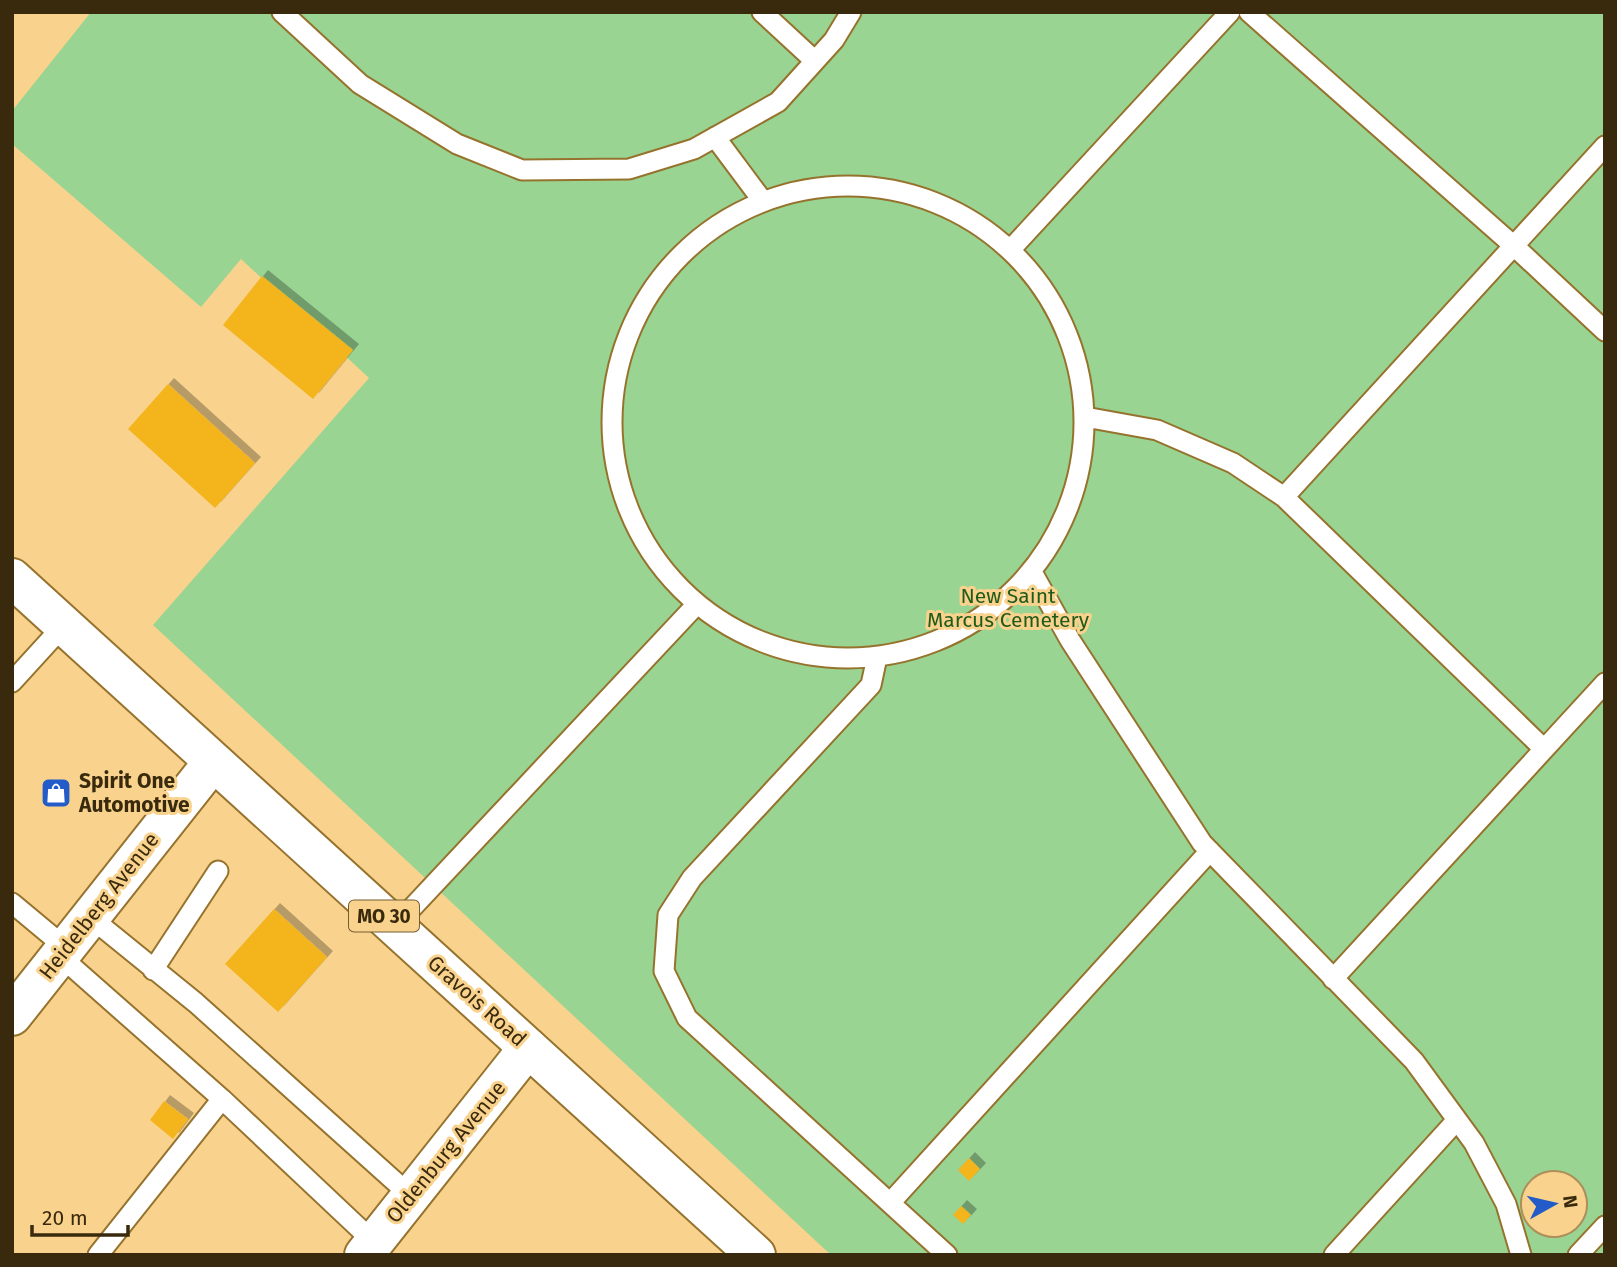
<svg xmlns="http://www.w3.org/2000/svg" width="1617" height="1267" font-family="'Fira Sans',sans-serif">
<style>
.green{fill:#99d492;fill-rule:evenodd}
.building{fill:#f3b41f;filter:url(#shadow)}
.lines{fill:none;stroke-linecap:round;stroke-linejoin:round}
.service-casing{stroke:#96732d;stroke-width:23}
.minor-casing{stroke:#96732d;stroke-width:42}
.primary-casing{stroke:#96732d;stroke-width:42}
.service{stroke:#fff;stroke-width:19}
.minor{stroke:#fff;stroke-width:38}
.primary{stroke:#fff;stroke-width:38}
.labels{text-anchor:middle;stroke-width:6;stroke-linejoin:round;paint-order:stroke}
.shield{fill:#f9d38d;stroke:#735d33;stroke-width:2}
.shield-label{font-size:19px;font-weight:bold;fill:#392a0d}
.park-label{font-size:21px;fill:#205b1b;stroke:#f9d38d}
.poi-label{font-size:21px;font-weight:bold;fill:#392a0d;stroke:#f9d38d;text-anchor:start}
.street-label{font-size:21px;fill:#392a0d;stroke:#f9d38d}
</style>
<defs>
<filter id="shadow"><feDropShadow dx="6" dy="-6" stdDeviation="0" flood-color="#0004"/></filter>
</defs>
<rect width="100%" height="100%" fill="#f9d38d"/>
<path class="green" d="M91,12H1605V1255H831L153,625L369,378L241,259L201,307L12,144V111ZM1533,1183H1575V1225H1533Z"/>
<path class="building" d="M262,276L353,350L313,399L223,325Z
M168,384L255,463L215,508L128,429Z
M274,909L327,957L278,1012L225,964Z
M164,1101L188,1119L173,1139L150,1120Z
M969,1158L980,1169L969,1181L958,1170Z
M961,1206L971,1215L963,1224L953,1215Z"/>
<g class="lines">
<g class="service-casing">
<path id="service" d="M282,12L360,84L457,144L522,170L629,169L694,149L778,102L834,40L851,12
M762,12L815,61
M1249,12L1514,246L1605,331
M715,137L762,200
M612 422a236 236 0 1 1 472 0a236 236 0 1 1-472 0Z
M1011,249L1230,12
M1085,417L1157,430L1233,463L1284,497L1544,749
M1284,497L1605,146
M1032,572L1070,640L1202,843L1414,1061L1474,1143L1506,1204L1521,1255
M877,657L871,685L692,878L668,915L664,971L687,1018L947,1255
M12,682L64,625
M12,903L66,948
M90,917L196,1003L411,1196
M395,926L697,604
M60,956L222,1099L377,1245
M153,970L218,871
M1333,979L1605,683
M890,1203L1210,851
M98,1255L222,1099
M1334,1255L1457,1120
M1578,1255L1605,1226"/>
</g>
<g class="minor-casing">
<path id="minor" d="M12,1016L213,762
M364,1255L528,1048"/>
</g>
<g class="primary-casing">
<path id="primary" d="M12,578L756,1255"/>
</g>
<use href="#service" class="service"/>
<use href="#minor" class="minor"/>
<use href="#primary" class="primary"/>
</g>
<defs>
<g id="shop-square" transform="scale(1.575)"><rect x="-9" y="-9" width="18" height="18" rx="4" fill="#235bc8" stroke="#f9d38d"/><path d="M-5-2.5h2.3a2.7 3.5 0 0 1 5.4 0H5L5.5 6h-11ZM-1.5-2.5h3a1.5 2.3 0 0 0-3 0Z" fill="#fff"/></g>
</defs>
<g fill-rule="evenodd">
<use href="#shop-square" x="56" y="793"/>
</g>
<g class="labels">
<rect class="shield" x="349" y="900.5" width="70" height="31" rx="5"/>
<g class="shield-label">
<text x="384" y="923">MO 30</text>
</g>
<g class="park-label">
<text x="1008" y="603">New Saint<tspan x="1008" dy="24">Marcus Cemetery</tspan></text>
</g>
<g class="poi-label">
<text x="79" y="788">Spirit One<tspan x="79" dy="24">Automotive</tspan></text>
</g>
<g class="street-label">
<text transform="translate(99 906) rotate(-52)" y="7">Heidelberg Avenue</text>
<text transform="translate(477 1001) rotate(42)" y="7">Gravois Road</text>
<text transform="translate(446 1152) rotate(-51)" y="7">Oldenburg Avenue</text>
</g>
</g>
<rect width="1617" height="1267" fill="none" stroke="#392a0d" stroke-width="28"/>
<g transform="translate(1554 1204) rotate(82)"><circle r="33" fill="#f9d38d" stroke="#ac8f5a" stroke-width="2"/>
<path d="M0-5L12 26L0 18L-12 26Z" fill="#235bc8"/>
<text y="-10" font-size="19" font-weight="bold" text-anchor="middle" fill="#392a0d">N</text>
</g>
<path d="M32 1225v10h96v-10" fill="none" stroke="#392a0d" stroke-width="3.5"/>
<text x="42" y="1225" font-size="21" fill="#392a0d" stroke="#f9d38d" stroke-width="5" paint-order="stroke">20 m</text>
</svg>
